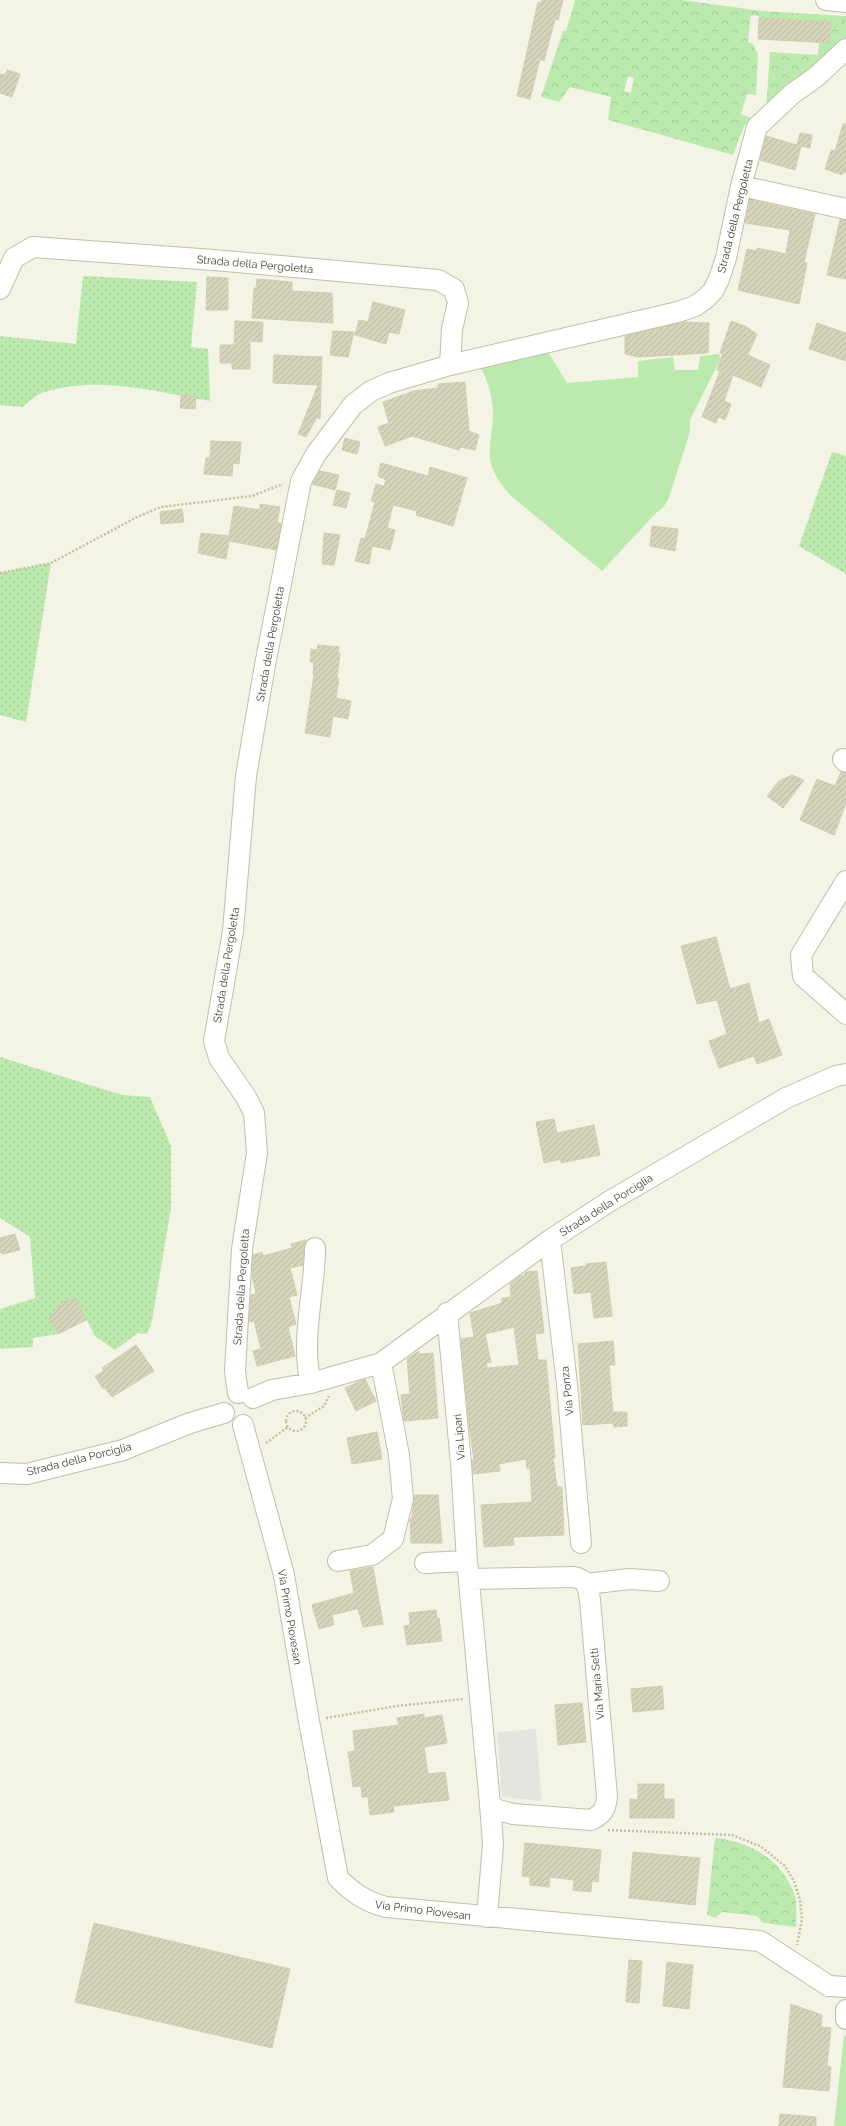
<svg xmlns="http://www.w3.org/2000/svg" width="846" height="2126" font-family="Raleway,sans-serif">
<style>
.grass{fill:url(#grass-dots)}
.forest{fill:url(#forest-crowns);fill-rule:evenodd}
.garden{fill:#bceaae}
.parking{fill:#e5e4df}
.building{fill:url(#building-hatch);stroke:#d1ceae;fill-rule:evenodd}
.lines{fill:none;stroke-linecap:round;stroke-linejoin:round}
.minor-casing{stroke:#c0bfa9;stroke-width:22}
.path{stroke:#c2c099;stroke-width:2.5;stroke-dasharray:2 2;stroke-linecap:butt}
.minor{stroke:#fff;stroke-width:20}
.labels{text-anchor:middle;stroke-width:3;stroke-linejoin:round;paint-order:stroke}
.street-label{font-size:11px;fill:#474635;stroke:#fff}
</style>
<defs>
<pattern id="grass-dots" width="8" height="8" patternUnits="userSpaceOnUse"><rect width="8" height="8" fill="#bceaae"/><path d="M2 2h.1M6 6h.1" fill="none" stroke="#a3ca96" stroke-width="1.8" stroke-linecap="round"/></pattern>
<pattern id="forest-crowns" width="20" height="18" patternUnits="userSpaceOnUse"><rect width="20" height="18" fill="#bceaae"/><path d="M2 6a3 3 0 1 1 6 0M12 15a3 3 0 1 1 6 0" fill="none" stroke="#a3ca96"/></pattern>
<pattern id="building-hatch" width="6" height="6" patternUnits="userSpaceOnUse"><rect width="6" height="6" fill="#d6d4bb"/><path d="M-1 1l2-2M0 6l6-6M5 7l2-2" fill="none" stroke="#b9b7a1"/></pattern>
</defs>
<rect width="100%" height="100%" fill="#f4f4e6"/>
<path class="grass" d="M83,276L197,282L191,347L208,349L210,401C157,392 98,375 45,392C37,394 29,402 23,407L0,405V336L76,344Z
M832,452L846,456V574L799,546Z
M51,563L26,722L0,715V573Z
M0,1057L122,1095L150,1097L171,1146V1208L152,1321L147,1334L138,1333L115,1350L95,1336L75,1298L63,1302L50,1318L58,1334L33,1338V1347L0,1349V1309L35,1298L30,1237L0,1218Z"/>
<path class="forest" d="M575,0H681L763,11L846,16V44L766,110L770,52L818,55L819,43H829L831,22L759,18V16L751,15L748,42L753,44L758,54L756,95L747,94L741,114L752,118L744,126L733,155L608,120L611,97L570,87L559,102L541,97L563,31H566ZM628,76L634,78L631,93L624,91Z
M715,1838C750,1841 784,1861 795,1896C797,1906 796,1917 796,1927L763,1923L757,1916L722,1912L716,1918L707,1915Z"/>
<path class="garden" d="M547,350L567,383L638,377V361L673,357L675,370H698L700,356L720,354L719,357L721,358L690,420V432L668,500L662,509L657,512L602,571L511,496C503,487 495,477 491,464C488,452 491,439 492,427C495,405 490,384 479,364Z
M844,2035L846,2036V2126H834Z"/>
<path class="parking" d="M536,1729L542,1801L502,1797L497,1732Z"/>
<path class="building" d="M542,0H563L558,20L555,19L544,61L540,59L530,99L517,96L538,2L541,3Z
M759,18L831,22L829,43L758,39Z
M7,70L20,74L12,97L0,93V74L5,75Z
M843,124H846V173L843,172L842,175L825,169L831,150L835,151Z
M800,133L812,135L810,148L801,146L795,170L760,160L766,136L797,145Z
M750,200L815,214L804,262L807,263L799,304L738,290L747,249L757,251V248L786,254L790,230L745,223Z
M840,220H846V279L827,275Z
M207,277L228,278V310H206Z
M257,279L292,282V291L332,293L333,323L252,318L254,288H256Z
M373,302L405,310L399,334L389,332L386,344L355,335L359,320L368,322Z
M235,321L263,322L262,342L250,341V369H232V363H220V345H234Z
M731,321L745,326L757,334L748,355L770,365L761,387L733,375L724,401L731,404L725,420L718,417L716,423L702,417L720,371L717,370L723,353H720Z
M684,322L709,323L708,353L639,357L625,354V336Z
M817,323L846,333V361L809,349Z
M333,331L354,332L348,357L330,355Z
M274,355L322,357L320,419L317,417L306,437L298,434L318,385L273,383Z
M465,382L469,431L479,435L475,450L460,447L459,450L412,436L385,446L378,427L389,423L383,402L414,391L438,388V384Z
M181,395L196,397L195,409L180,408Z
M345,438L360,442L357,454L342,450Z
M211,441L241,442L239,464L233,463L232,476L204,474L206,458H210Z
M381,463L428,476L430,467L467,478L453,526L416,515L417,511L393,505L387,528L395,530L390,550L372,546L369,564L355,561L361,538L365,539L375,502L371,501L376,484L384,486L386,480L378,476Z
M320,471L339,475L335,490L312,484Z
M337,490L350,493L346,508L333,505Z
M260,504L280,507L277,523L281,524L276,550L229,541L226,559L198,553L201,533L229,536L234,506L260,510Z
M182,509L184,522L161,524L160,512Z
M652,526L678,529L675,551L650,546Z
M324,533L340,535L334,565L322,564Z
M318,645L339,647L338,653H340L337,679H339L336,698L351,701L348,719L333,716L330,737L305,733L314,675L313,674L314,662H310L311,649L317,650Z
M841,772L846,773V803L834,835L800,820L817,779L835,786Z
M792,775L804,780L783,808L767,796L779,781Z
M716,937L730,989L749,983L759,1023L769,1019L782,1055L757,1064L754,1056L719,1068L709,1041L727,1034L717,1000L697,1004L681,946Z
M554,1119L557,1133L594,1125L600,1155L561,1163V1159L544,1163L536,1122Z
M15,1234L20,1250L3,1254L0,1252V1238Z
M306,1240L304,1248L303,1265L290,1268L297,1295L289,1297L296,1324L288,1327L295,1356L257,1366L253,1351L261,1349L254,1321L249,1322L251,1295L256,1293L252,1276L253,1255L262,1252L263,1256L292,1248L291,1244Z
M606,1262L612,1316L594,1318L591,1292L574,1294L571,1268L586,1266V1264Z
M537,1271L544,1333L535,1334L538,1360H546L555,1457L553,1458L557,1487H562L564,1535L513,1537L514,1545L484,1547L481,1505L532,1502L530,1468L527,1469L526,1459L499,1464L500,1471L473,1474L472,1460H474L469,1424L461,1339L474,1337L470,1313L502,1303V1298L511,1297L510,1284L520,1276H524L526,1272ZM514,1327L519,1365L487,1368L486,1363L491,1362L485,1334Z
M75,1298L86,1320L58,1334L49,1318L63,1302Z
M613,1341L615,1365H609L613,1412H627V1426L614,1427L613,1423L583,1425L578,1344Z
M136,1345L154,1371L112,1397L105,1388L103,1389L95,1376L104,1371L102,1368Z
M419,1351V1354L433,1353L438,1418L404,1421L401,1395L410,1394L407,1359Z
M365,1379L376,1401L356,1411L345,1388Z
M377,1432L382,1459L352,1464L347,1438Z
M414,1495H438L442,1543H411L410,1519L412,1518Z
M373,1567L383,1624L363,1627L358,1609H356L332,1615L334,1625L319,1629L312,1605L354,1593L350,1571Z
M436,1610L437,1619L439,1618L442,1641L407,1645L404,1626L410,1625L409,1613Z
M662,1686L664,1709L633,1712L631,1689Z
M582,1703L586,1742L558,1745L555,1705Z
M424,1714V1718L442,1715L447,1743L424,1747L428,1774L445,1772L449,1800L393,1806L394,1812L370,1815L368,1797H362L361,1786L353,1787L348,1752L355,1751L353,1731L399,1725L397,1718Z
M638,1784H664V1799H674V1818H630V1799L638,1800Z
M525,1843L601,1850L598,1882L592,1881L591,1892L573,1890L574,1880L550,1877L549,1887L530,1885V1877L522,1876Z
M633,1852L700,1858L695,1905L629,1898Z
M94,1923L290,1969L272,2048L75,2002Z
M629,1960L642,1961L639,2003L626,2002Z
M667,1962L693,1965L689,2009L663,2006Z
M791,2004L822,2015L821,2027L831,2028L827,2066L831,2067L829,2091L783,2087Z
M780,2114L816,2117V2126H779Z"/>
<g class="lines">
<g class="minor-casing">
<path id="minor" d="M826,0L846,2
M741,186L846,209
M0,289L14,258L33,247L214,260L438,280L454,289L458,303L452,329L450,365
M843,759L846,762
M846,881L801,955L803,976L846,1014
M550,1240L567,1384L581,1543
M447,1313L461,1463L467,1561L490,1804L498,1810L513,1814L591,1820C603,1814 606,1809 607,1796L590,1600C588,1588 588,1580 574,1577L469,1579
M311,1383C300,1341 315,1291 315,1248
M238,1393L235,1371L242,1249L257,1153L254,1113L246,1097L219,1058L214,1041L233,931L246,776L265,665L301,481L316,454L353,405L371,391L389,383L450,365L678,312L695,306L705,299L713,291L719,279L726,258L741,186L757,127L792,94L816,77L846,49
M253,1398L272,1390L311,1383L381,1363L550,1240L610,1201L786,1098L836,1076L846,1074
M243,1425L284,1575L309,1721L338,1878C353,1893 366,1902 386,1907L760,1941L829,1986L846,1987
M0,1473L27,1474L123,1450L190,1423L224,1413
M338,1561L372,1555L393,1539L403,1499L399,1455L381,1363
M425,1563L467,1561
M587,1584L629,1579L659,1581
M487,1917L493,1844L490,1804
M846,2010V2019"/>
</g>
<path class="path" d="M0,573L51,563L137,517L161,507L252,496L283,484
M286 1421a10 10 0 1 1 20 0a10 10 0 1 1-20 0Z
M305,1418L324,1406L329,1396
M266,1443L288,1427
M326,1718L397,1706L464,1699
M608,1830L732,1835L760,1846L785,1866L794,1881L800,1900L802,1919L797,1945"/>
<use href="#minor" class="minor"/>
</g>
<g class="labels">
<g class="street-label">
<text transform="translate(735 216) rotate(-76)" y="4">Strada della Pergoletta</text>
<text transform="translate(255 264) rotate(5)" y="4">Strada della Pergoletta</text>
<text transform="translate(270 644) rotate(-80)" y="4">Strada della Pergoletta</text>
<text transform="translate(226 965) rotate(-81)" y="4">Strada della Pergoletta</text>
<text transform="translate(606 1205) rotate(-32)" y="4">Strada della Porciglia</text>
<text transform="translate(241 1287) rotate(-86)" y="4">Strada della Pergoletta</text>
<text transform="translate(567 1391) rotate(-96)" y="4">Via Ponza</text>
<text transform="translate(459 1437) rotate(-95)" y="4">Via Lipari</text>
<text transform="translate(79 1459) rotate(-14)" y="4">Strada della Porciglia</text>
<text transform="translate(290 1617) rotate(80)" y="4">Via Primo Piovesan</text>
<text transform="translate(597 1684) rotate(-95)" y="4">Via Maria Setti</text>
<text transform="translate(423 1910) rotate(7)" y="4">Via Primo Piovesan</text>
</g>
</g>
</svg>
